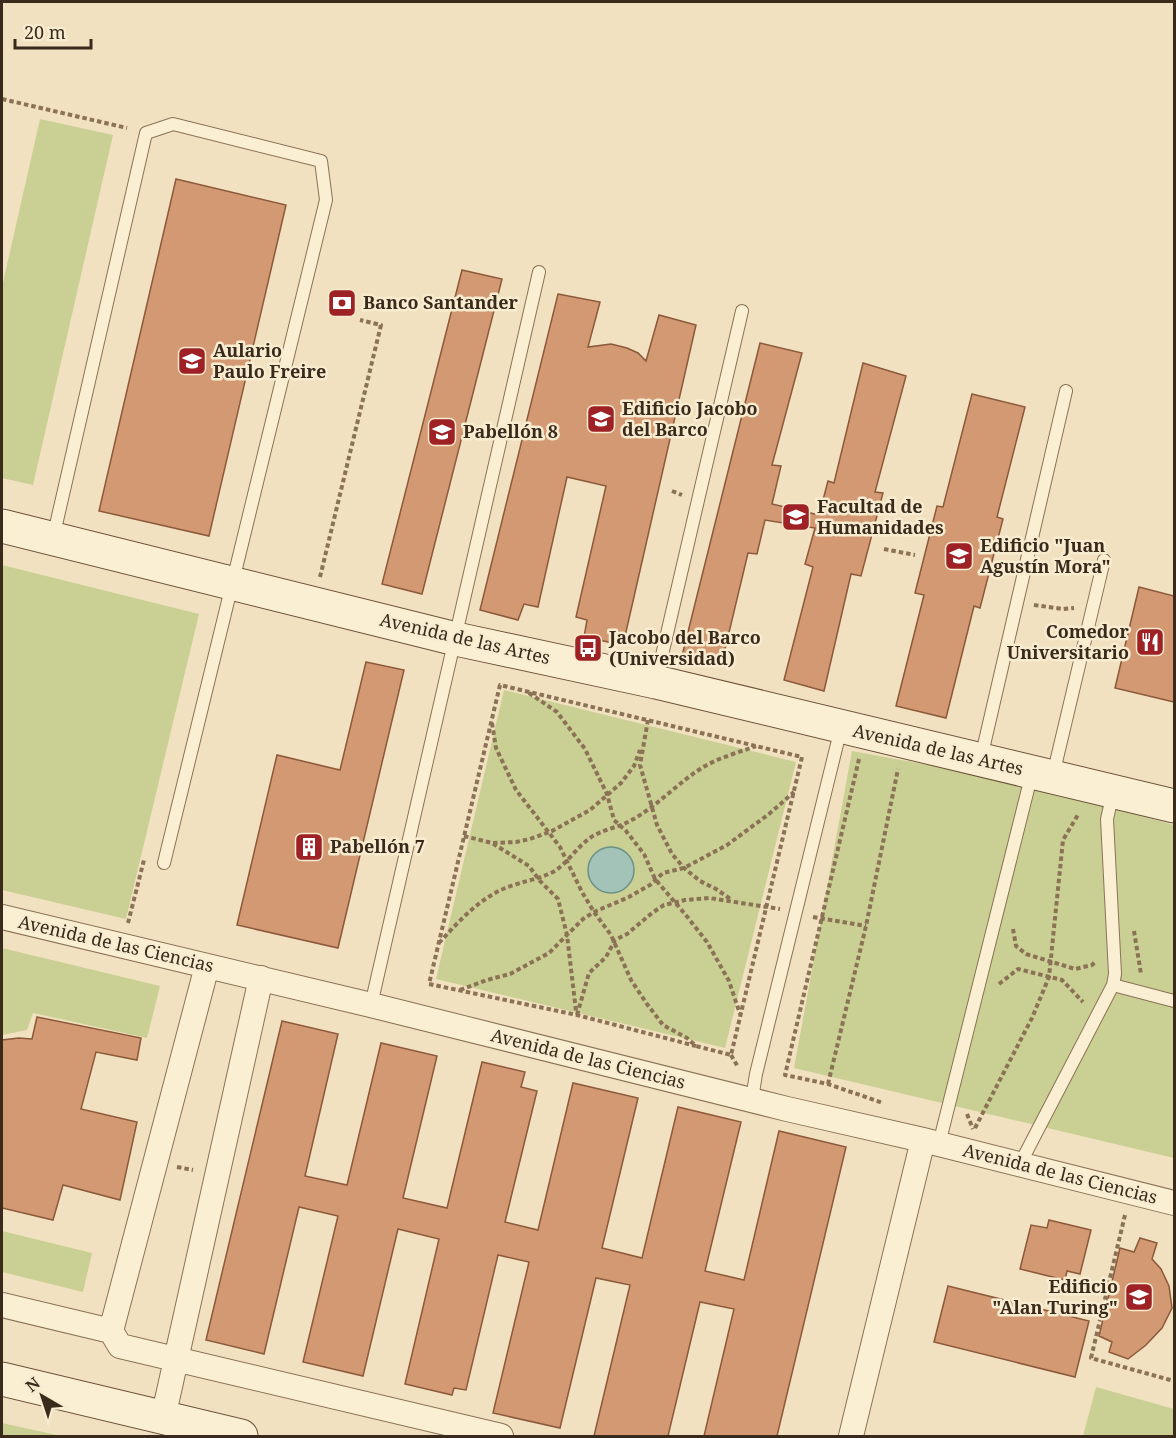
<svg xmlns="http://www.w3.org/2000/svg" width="1176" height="1438" font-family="'Noto Serif',serif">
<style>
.green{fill:#cad093}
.water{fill:#a3c3b9;stroke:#699187;stroke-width:1.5}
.building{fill:#d29973;stroke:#8c593a;stroke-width:1.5}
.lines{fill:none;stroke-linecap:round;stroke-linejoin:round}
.lane-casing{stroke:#8b7256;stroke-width:14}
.street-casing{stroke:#8b7256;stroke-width:26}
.secondary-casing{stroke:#6d523a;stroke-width:35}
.path{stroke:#8b7256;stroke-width:4;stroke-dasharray:4.5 3;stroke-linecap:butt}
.lane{stroke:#fbefd3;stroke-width:12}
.street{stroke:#fbefd3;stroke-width:24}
.secondary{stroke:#fbefd3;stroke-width:33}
.labels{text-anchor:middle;stroke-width:5;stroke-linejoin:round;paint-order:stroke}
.poi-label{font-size:18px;font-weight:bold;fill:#3a2a1c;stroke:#f8ecd0;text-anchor:start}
.street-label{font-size:18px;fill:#3a2a1c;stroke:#f8ecd0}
</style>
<rect width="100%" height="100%" fill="#f1e1c0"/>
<path class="green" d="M40,119L113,135L33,485L2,478V287Z
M2,565L199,614L126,919L2,890Z
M504,690L796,762L725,1048L436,979Z
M852,751L1016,781L1174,825V1158L794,1068Z
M2,948L160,986L147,1038L33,1013L27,1030L2,1035Z
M2,1231L92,1253L83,1292L2,1272Z
M1096,1387L1174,1409V1436H1083Z
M2,1423L61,1436H2Z"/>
<path class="water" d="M588 870a23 23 0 1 1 46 0a23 23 0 1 1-46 0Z"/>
<path class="building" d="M176,179L286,205L209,536L99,511Z
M462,270L502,279L422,594L382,584Z
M558,294L600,302L588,347L611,344L627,348L638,353L646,361L659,315L696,325L623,645L584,637L587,620L576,617L606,486L567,477L538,607L524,604L518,620L480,610Z
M760,343L802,353L772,465L781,466L772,504L819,515L828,481L834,483L863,363L906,376L875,492L883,493L861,576L851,574L824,691L784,680L813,567L805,564L815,528L765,520L757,554L748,553L721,666L681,660Z
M972,394L1025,407L997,517L1003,519L980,608L974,606L946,718L896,706L924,595L915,593L937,506L943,507Z
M1139,587L1174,596V702L1115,688Z
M366,662L404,670L338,948L237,925L277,755L340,770Z
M37,1017L141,1038L137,1060L96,1052L81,1109L137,1122L120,1200L63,1185L53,1220L2,1208V1040L19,1038L32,1039Z
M282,1021L338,1034L305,1176L347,1185L381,1043L437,1056L403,1198L447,1208L482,1062L525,1072L521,1087L537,1091L505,1222L538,1230L573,1083L638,1098L602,1248L642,1258L678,1107L741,1122L705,1271L744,1280L779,1131L846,1147L777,1436H704L734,1309L700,1302L668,1436H594L630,1285L596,1278L560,1428L493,1413L529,1262L498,1255L466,1390L454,1388L452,1395L405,1384L439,1239L398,1229L363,1376L303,1362L338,1216L299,1207L264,1354L206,1340Z
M1049,1220L1091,1230L1080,1274L1067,1271L1065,1280L1020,1269L1031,1225L1047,1228Z
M1140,1238L1157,1243L1152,1259L1161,1269L1169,1286L1172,1308L1162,1328L1146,1345L1128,1359L1109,1352L1112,1342L1099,1336L1120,1248L1134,1252Z
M948,1286L1089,1321L1075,1377L934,1342Z"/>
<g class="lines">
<g class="lane-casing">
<path id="lane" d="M53,538L146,133L173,124L321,161L326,200L164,863
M656,681L742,311
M981,758L1066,391
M1053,775L1104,560
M1113,985L1174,1001
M371,1005L539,272
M752,1099L756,1074L841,728
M939,1144L1032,773
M1020,1164L1113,985L1115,974L1107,819L1113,793"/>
</g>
<g class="street-casing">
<path id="street" d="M2,917L371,1005L787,1109L923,1140L1174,1203
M2,1305L111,1331L207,966
M111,1331L120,1346L501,1436
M163,1418L261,978
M851,1436L923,1140"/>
</g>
<g class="secondary-casing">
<path id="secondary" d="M2,526L456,639L656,682L1174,806
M2,1379L241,1436"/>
</g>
<path class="path" d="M2,99L127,128
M672,491L682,495
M884,549L915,555
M320,577L381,325L360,320
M1034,605L1063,609L1074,608
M529,693L557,712L585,749L607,794L614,820L626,831L644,854L655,879L685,914L707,942L729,981L740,1014
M648,720L640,765L657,825L672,854L684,868L700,881L716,889L732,900
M492,723L496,748L516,790L560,847L582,892L594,912L611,935L631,980L647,1004L663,1025L687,1038L696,1046L731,1055L802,757L500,685L429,984L577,1015L696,1046
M859,759L785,1075L828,1084L883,1103
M464,836L492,843L529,866L540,881L558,899L567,935L576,1011
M493,843L516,842L530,839L552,831L590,810L621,783L634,766L640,750
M813,917L866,926
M128,923L144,860
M1013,929L1016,946L1026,954L1075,969L1092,965L1096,961
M1134,931L1141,974
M439,943C460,920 483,894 514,885C528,880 539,879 553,872C567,864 576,848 590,838C601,830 616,828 628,822C656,808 678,782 705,766C721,757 740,752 756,746
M999,984L1018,969L1062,980L1083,1002
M460,990L487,980L510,974L549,953L583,919L594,912L629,897L650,885L663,873L684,868L727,845L769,814L794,792
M577,1015L589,973L606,957L615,940L627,934L652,913L664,905L685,900L709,898L780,909
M731,1055L738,1067
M828,1084L866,926L898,769
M967,1114L973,1129
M975,1128L1032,1018L1049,977L1063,840L1079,813
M177,1167L193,1170
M1125,1215L1091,1358L1174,1381"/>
<use href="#lane" class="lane"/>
<use href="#street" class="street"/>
<use href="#secondary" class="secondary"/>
</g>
<defs>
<g id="bank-square" transform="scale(1.5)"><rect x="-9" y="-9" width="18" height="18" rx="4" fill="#9e2225" stroke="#f8ecd0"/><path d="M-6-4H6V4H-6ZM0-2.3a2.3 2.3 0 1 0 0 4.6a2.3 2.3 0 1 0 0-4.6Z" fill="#fff"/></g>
<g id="university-square" transform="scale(1.5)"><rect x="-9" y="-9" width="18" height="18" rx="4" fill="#9e2225" stroke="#f8ecd0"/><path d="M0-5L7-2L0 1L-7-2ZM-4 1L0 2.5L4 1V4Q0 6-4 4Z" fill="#fff"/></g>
<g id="restaurant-square" transform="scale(1.5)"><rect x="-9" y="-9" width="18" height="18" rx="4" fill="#9e2225" stroke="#f8ecd0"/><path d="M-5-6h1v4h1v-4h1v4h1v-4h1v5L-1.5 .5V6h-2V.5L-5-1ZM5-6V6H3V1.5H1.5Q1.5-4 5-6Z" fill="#fff"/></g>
<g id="bus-square" transform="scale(1.5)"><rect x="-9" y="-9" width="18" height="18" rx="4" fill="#9e2225" stroke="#f8ecd0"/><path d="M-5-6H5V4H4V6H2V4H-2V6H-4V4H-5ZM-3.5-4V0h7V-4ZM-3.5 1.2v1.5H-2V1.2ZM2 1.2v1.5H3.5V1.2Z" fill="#fff"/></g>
<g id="building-square" transform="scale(1.5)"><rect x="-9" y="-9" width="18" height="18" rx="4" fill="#9e2225" stroke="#f8ecd0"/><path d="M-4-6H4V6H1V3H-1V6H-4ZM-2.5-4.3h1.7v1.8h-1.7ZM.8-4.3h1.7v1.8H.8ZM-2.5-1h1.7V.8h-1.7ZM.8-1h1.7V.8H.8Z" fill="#fff"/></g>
</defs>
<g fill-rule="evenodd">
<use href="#bank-square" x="342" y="303"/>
<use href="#university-square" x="192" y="361"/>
<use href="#university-square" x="601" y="419"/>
<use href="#university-square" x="442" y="432"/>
<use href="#university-square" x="796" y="517"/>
<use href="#university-square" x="959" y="556"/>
<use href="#restaurant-square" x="1150" y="642"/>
<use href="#bus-square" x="588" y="648"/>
<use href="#building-square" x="309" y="847"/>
<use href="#university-square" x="1139" y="1297"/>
</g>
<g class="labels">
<g class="poi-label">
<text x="363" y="309">Banco Santander</text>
<text x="213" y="357">Aulario<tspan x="213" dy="21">Paulo Freire</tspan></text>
<text x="622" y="415">Edificio Jacobo<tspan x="622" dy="21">del Barco</tspan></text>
<text x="463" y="438">Pabellón 8</text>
<text x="817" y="513">Facultad de<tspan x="817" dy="21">Humanidades</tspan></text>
<text x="980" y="552">Edificio "Juan<tspan x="980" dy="21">Agustín Mora"</tspan></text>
<text x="1129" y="638" text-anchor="end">Comedor<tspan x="1129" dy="21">Universitario</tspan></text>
<text x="609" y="644">Jacobo del Barco<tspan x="609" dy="21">(Universidad)</tspan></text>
<text x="330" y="853">Pabellón 7</text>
<text x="1118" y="1293" text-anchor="end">Edificio<tspan x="1118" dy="21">"Alan Turing"</tspan></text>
</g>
<g class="street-label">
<text transform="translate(465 639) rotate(13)" y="6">Avenida de las Artes</text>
<text transform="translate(938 750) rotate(13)" y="6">Avenida de las Artes</text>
<text transform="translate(116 944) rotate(13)" y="6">Avenida de las Ciencias</text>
<text transform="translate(588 1059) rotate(14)" y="6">Avenida de las Ciencias</text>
<text transform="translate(1060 1174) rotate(14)" y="6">Avenida de las Ciencias</text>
</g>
</g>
<rect width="1176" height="1438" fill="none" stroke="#3a2a1c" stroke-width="6"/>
<g transform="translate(42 1396) rotate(321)" stroke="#f8ecd0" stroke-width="4.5" paint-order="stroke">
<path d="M0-4.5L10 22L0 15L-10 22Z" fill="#3a2a1c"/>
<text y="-9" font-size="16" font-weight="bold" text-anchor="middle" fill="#3a2a1c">N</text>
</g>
<path d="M15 39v9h76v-9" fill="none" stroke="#3a2a1c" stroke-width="3"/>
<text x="24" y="39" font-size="18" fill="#3a2a1c" stroke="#f8ecd0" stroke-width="4.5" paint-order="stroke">20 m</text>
</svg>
